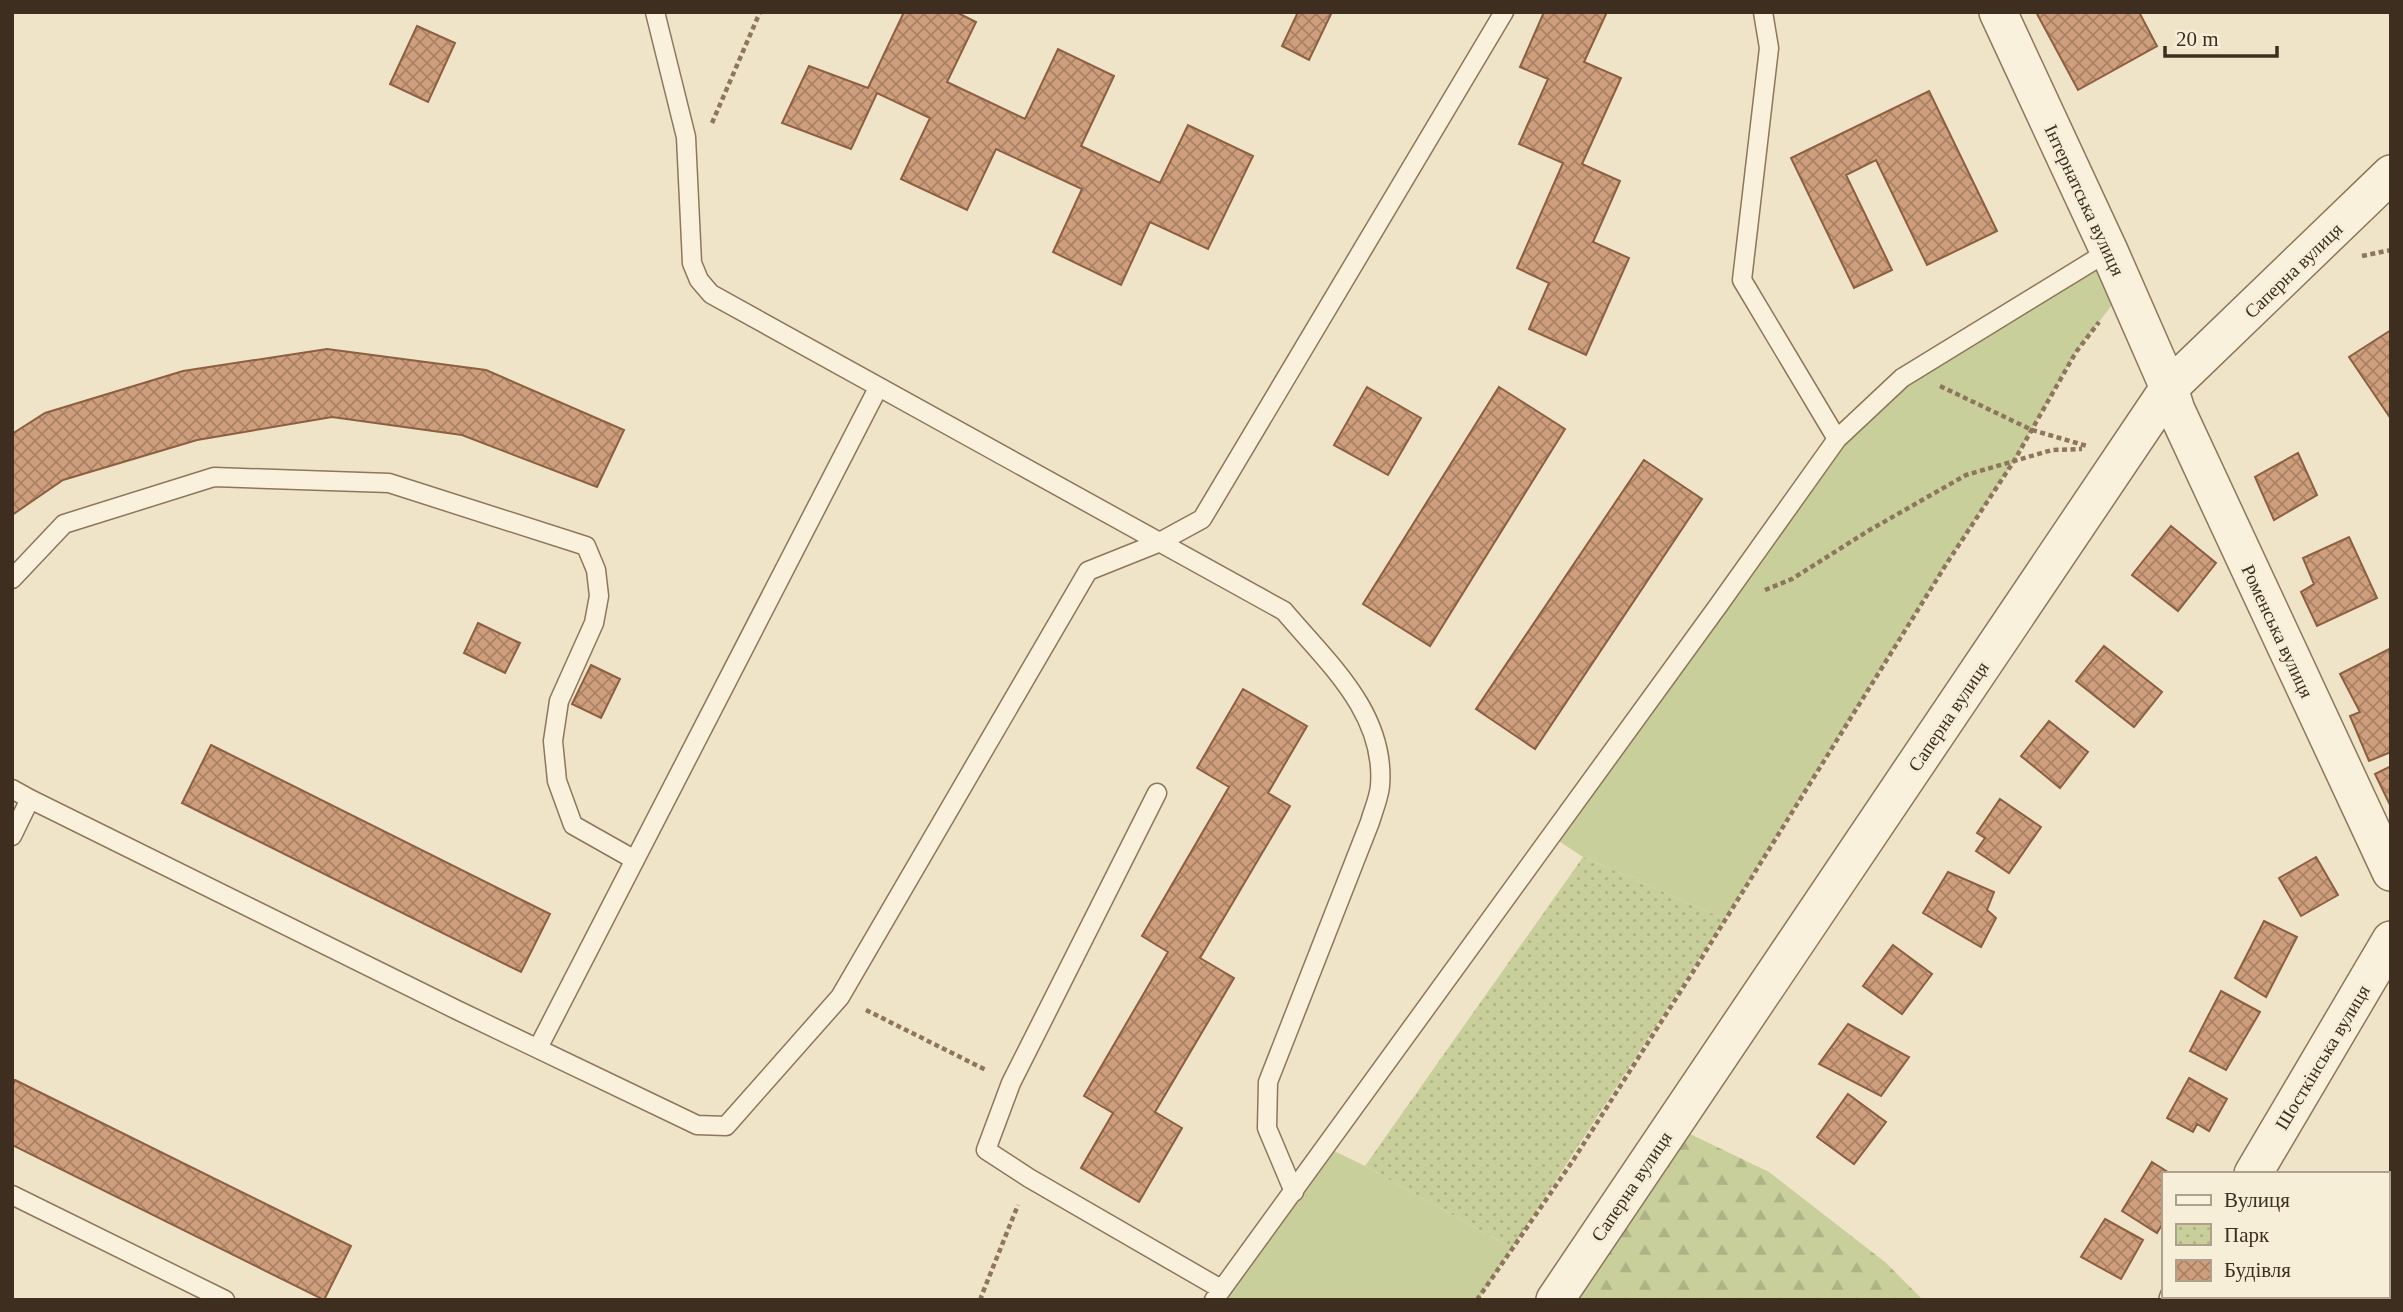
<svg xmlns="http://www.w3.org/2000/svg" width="2403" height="1312" font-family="Georgia,serif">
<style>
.green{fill:#c9cf9b}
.forest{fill:url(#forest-firs)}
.park{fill:url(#park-dots)}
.building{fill:url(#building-cross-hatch);stroke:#8d5f41;stroke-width:2}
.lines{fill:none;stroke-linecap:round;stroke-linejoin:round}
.service-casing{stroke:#8d765c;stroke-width:21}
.minor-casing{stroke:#8d765c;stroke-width:40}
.path{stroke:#8d765c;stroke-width:4.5;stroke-dasharray:5 3.5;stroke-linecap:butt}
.service{stroke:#faf1dc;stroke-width:18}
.minor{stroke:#faf1dc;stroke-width:37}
.labels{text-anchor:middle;stroke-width:6;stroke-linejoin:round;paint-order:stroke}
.street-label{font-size:19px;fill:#3d2e20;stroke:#f7eed8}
</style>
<defs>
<pattern id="forest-firs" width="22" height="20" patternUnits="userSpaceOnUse" patternTransform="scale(1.75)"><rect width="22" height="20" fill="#c9cf9b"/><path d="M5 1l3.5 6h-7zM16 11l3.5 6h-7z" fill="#aeb285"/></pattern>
<pattern id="park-dots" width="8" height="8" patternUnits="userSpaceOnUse" patternTransform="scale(1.75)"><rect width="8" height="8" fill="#c9cf9b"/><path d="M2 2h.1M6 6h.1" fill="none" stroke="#aeb285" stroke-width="1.8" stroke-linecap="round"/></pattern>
<pattern id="building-cross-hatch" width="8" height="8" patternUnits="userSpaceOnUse" patternTransform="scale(1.75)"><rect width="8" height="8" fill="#cf9f7d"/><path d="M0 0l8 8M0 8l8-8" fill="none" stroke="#a98266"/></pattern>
</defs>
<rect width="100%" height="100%" fill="#f0e4c8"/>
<path class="green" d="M2109,251L2125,288L2076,352L2014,461L1947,563L1725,919L1583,857L1551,836L1837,439L1902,378Z
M1326,1147L1365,1166L1512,1248L1478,1300H1214Z"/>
<path class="forest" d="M1686,1132L1769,1172L1885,1262L1923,1300H1574Z"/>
<path class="park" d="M1583,857L1725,919L1512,1248L1365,1166Z"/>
<path class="building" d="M904,12H956L976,22L947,82L1025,119L1058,49L1114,76L1081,146L1160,183L1188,125L1253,156L1208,249L1150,222L1121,285L1053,252L1082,189L996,149L967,210L901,179L930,118L877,93L851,149L782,123L809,66L868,88Z
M1298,12H1332L1309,60L1282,46Z
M1544,12H1607L1584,62L1621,78L1582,164L1620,181L1593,242L1629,258L1586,355L1529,329L1549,283L1517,268L1563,163L1519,144L1548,79L1520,67Z
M2036,12H2139L2157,46L2078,90Z
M417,26L455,43L428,102L390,84Z
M1929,91L1997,231L1927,265L1876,160L1846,175L1892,270L1854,288L1791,158Z
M2391,330V419L2349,357Z
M327,349L486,370L624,430L597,487L462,435L332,417L197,440L63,480L12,515V434L45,413L183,371Z
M1367,387L1421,418L1388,475L1334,445Z
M1499,387L1565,429L1430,646L1363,604Z
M2298,453L2317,495L2274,520L2255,477Z
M1644,460L1702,499L1535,749L1476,709Z
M2171,526L2216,563L2178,611L2132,575Z
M2349,537L2377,598L2317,626L2301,592L2314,584L2303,558Z
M478,623L520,643L505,673L464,653Z
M2104,646L2162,692L2134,727L2076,681Z
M2389,649L2391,653V752L2369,761L2350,716L2360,712L2340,674Z
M591,665L620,679L601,718L572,704Z
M1243,689L1307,726L1268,793L1290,806L1200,958L1234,978L1155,1112L1182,1128L1139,1202L1081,1168L1113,1113L1084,1096L1168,952L1142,936L1229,787L1197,768Z
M2049,721L2088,752L2060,788L2021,756Z
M211,745L550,914L521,972L182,803Z
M2391,766V807L2375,774Z
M2000,799L2041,827L2009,873L1976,851L1985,838L1977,833Z
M2316,857L2338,895L2301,916L2279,878Z
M1948,872L1994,892L1987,910L1996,918L1981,947L1923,913Z
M2264,921L2297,937L2266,997L2235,978Z
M1893,945L1932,974L1902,1014L1863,986Z
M2221,991L2260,1012L2226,1070L2190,1051Z
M1848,1024L1909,1057L1881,1096L1819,1064Z
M2189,1078L2227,1099L2209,1131L2197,1124L2193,1132L2167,1118Z
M15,1080L351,1246L324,1300L12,1145V1087Z
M1848,1094L1886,1122L1854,1164L1817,1137Z
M2152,1162L2171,1174H2163V1223L2157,1233L2122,1211Z
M2105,1219L2143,1240L2121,1279L2081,1257Z
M2224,1296H2263L2261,1300H2222Z"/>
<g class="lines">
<g class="service-casing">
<path id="service" d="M655,12L686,137L692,263L699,280L711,294L1284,611C1327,662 1386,713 1380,786C1379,798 1373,811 1370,822L1268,1082L1267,1128L1294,1192
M1763,12L1769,48L1742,280L1837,439
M12,579L64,524L214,477L389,483L586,546L596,570L599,596L594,623L559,701L553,741L557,781L573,825L635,860
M12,789L30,799L457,1010L697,1125L726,1126L840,997L1088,571L1158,543L1202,519L1504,12
M1157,793L1011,1083L986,1150L1029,1178L1221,1289
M12,836L30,799
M538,1048L878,388
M12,1195L225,1300
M1214,1300L1718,606L1837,439L1902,378L2109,251"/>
</g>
<g class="minor-casing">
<path id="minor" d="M1998,12L2109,251L2169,388L2176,410L2391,872
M2253,1174L2391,940
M1555,1300L2169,388L2391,174
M2178,1300L2180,1296"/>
</g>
<path class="path" d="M712,123L760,12
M2362,256L2391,250
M1940,386L2032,430L2087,446
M1765,590L1792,579L1868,531L1966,475L2052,450L2082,449
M866,1010L986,1070
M982,1300L981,1297L1018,1205
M1477,1300L1572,1162L1691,975L1947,563L2014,461L2076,352L2099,322"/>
<use href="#service" class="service"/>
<use href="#minor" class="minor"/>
</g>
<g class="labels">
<g class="street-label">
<text transform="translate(2085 200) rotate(65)" y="7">Інтернатська вулиця</text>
<text transform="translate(2293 270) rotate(-44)" y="7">Саперна вулиця</text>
<text transform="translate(2278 631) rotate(65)" y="7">Роменська вулиця</text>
<text transform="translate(1948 716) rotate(-56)" y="7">Саперна вулиця</text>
<text transform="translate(2322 1057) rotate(-59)" y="7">Шосткінська вулиця</text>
<text transform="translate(1631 1186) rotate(-56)" y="7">Саперна вулиця</text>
</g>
</g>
<rect width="2403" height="1312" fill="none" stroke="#3d2e20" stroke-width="28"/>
<rect x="2162" y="1172" width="228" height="126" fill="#f7eed8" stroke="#ada18e" stroke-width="2"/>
<rect x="2176" y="1195" width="35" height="10" fill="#faf1dc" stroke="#ada18e" stroke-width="2"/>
<text x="2224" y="1207" font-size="21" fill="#3d2e20">Вулиця</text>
<rect x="2176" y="1224" width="35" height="21" fill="url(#park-dots)" stroke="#ada18e" stroke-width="2"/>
<text x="2224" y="1242" font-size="21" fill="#3d2e20">Парк</text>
<rect x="2176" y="1260" width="35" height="21" fill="url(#building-cross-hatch)" stroke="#ada18e" stroke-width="2"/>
<text x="2224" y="1277" font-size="21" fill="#3d2e20">Будівля</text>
<path d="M2165 46v10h112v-10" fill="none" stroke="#3d2e20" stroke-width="3.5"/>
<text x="2176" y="46" font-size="21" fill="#3d2e20" stroke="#f7eed8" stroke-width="5" paint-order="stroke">20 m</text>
</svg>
